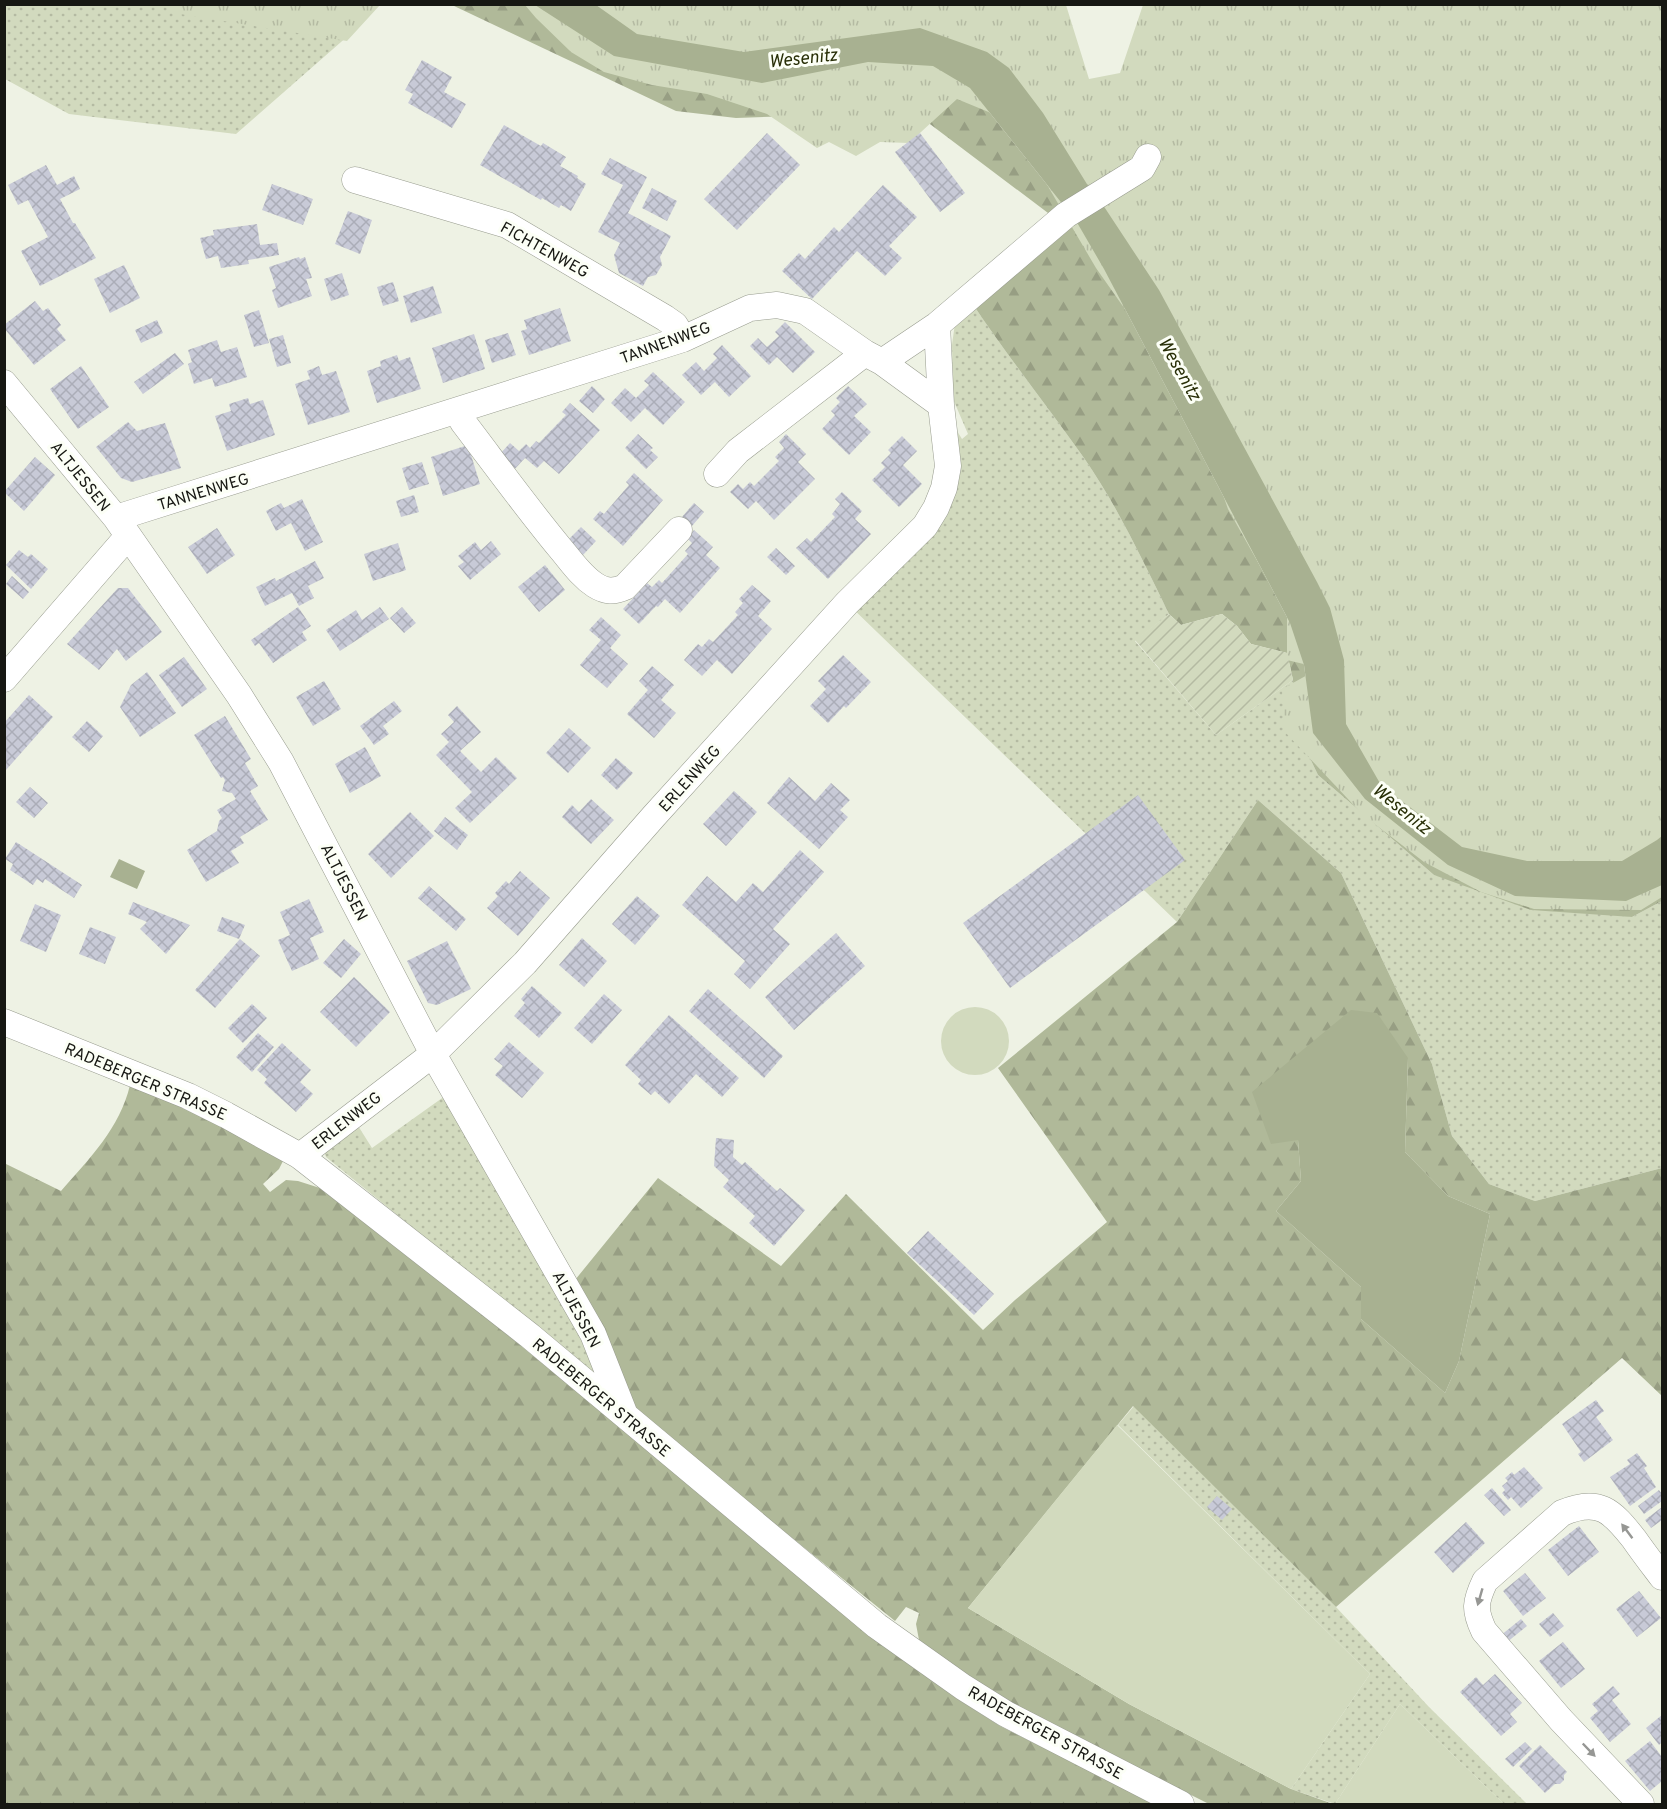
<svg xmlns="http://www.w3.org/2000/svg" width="1667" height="1809" font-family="Overpass,sans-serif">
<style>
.grass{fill:url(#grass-dots)}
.forest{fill:url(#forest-firs);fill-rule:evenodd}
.park{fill:url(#park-tufts)}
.garden{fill:url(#garden-furrows)}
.pitch{fill:#d2dabe}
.water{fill:#a8b191}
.building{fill:url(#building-cross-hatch)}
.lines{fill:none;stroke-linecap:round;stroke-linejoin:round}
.street-casing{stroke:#989c8f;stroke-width:27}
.street{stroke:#fff;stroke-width:26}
.oneway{fill:#969794}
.labels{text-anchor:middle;stroke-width:6;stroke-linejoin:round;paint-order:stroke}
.street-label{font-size:16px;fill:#161712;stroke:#fcfff6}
.water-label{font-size:18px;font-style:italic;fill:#293008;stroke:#fcfff6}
</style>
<defs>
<pattern id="grass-dots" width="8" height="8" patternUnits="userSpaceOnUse" patternTransform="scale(1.5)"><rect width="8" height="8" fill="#d2dabe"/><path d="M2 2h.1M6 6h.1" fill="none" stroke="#b4baa2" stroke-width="1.8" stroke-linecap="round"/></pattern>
<pattern id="forest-firs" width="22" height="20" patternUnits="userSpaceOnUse" patternTransform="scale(1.5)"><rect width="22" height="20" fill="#b0b999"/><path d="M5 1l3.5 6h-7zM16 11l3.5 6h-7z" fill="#979e83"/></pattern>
<pattern id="park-tufts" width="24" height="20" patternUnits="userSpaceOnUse" patternTransform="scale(1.5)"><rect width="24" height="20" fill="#d2dabe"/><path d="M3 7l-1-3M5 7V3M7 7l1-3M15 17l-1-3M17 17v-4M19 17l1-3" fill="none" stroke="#b4baa2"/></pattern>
<pattern id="garden-furrows" width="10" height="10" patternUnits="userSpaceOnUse" patternTransform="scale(1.5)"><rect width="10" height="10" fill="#d2dabe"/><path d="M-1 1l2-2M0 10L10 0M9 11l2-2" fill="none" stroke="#b4baa2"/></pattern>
<pattern id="building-cross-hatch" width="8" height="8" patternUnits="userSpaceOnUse" patternTransform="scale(1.5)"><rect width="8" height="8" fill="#c8cad7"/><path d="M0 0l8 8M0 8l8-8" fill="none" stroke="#abadb8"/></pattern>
</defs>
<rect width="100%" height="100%" fill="#eef2e4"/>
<path class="grass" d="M4,5H350L357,28L236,134L69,114L5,79Z
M974,306C1009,358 1048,407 1084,458C1118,507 1143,561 1169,614L1135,641L1216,735L1293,680L1295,727L1318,775L1434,875L1632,917L1662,901V1168L1535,1201L1489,1184L1452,1136L1432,1064L1341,873L1258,800L1177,922L847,603L936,508L941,405L962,439L968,434L953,399L952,345L955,323Z
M445,1096L597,1365L594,1375L326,1157L323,1148L355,1121L372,1148Z
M1134,1406L1336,1607L1429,1707L1527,1804H1504L1400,1704L1335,1804L1291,1789L1370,1674L1118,1425Z"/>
<path class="forest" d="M452,5H535L970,88L1064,206L1052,216L914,112L736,118L676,111Z
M1075,219L1104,269L1290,623L1304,665L1313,733L1662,885V901L1632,917L1531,910L1434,875L1318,775L1295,727L1293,680L1287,653L1251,644L1237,626L1222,614L1181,625L1169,614C1143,561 1118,507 1084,458C1048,407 1009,358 974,306Z
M1258,800L1341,873L1432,1064L1452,1136L1489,1184L1535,1201L1662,1168V1396L1622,1358L1336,1607L1133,1406L968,1608L1129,1704L1291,1789L1333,1804H1209L1016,1707L971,1678L919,1640L916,1624L919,1613L906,1607L895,1621L635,1411L575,1280L658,1178L781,1266L846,1194L983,1330L1015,1300L1107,1222L998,1068L1177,922ZM1408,1058L1405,1152L1448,1196L1490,1214L1459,1361L1445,1393L1361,1319V1287L1276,1211L1301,1181L1298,1140Z
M130,1085C160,1097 189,1111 218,1125C243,1137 262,1143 283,1161L279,1169L263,1184L270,1192L286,1180L298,1181L323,1189L366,1219L609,1418L868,1635L956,1698L1000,1726L1155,1804H5L4,1163L61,1191C89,1159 120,1128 130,1085Z"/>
<path class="park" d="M162,5H380L347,41L174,13Z
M525,5H1066L1089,79L1120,73L1143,5H1662V897L1641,910L1534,909L1481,892L1424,862L1363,815L1285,732L1282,689L1320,668L1287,660V614L1228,509L1210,458L1167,369L1096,268L1026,149L991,113L957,99L909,143L880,142L856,156L829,142L817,148L767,114L707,94L652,85L604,72L571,52L536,18Z"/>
<path class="garden" d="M1169,614L1181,625L1222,614L1237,626L1251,644L1287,653L1293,680L1216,735L1135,640Z"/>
<path class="pitch" d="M941 1041a34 34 0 1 1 68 0a34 34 0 1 1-68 0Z
M1117,1425L1370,1674L1291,1789L1129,1704L968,1608Z
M1400,1704L1504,1804H1335Z"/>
<path class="water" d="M535,5H596L637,34L744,52L920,28L987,52L1009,68L1043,113L1090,189L1064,206L970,88L933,66L868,62L762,83L614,56Z
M1101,202L1159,290L1317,582L1330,608L1344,660L1346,724L1381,785L1462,847L1527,861H1622L1657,840L1662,836V885L1626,901L1515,896L1448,865L1365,799L1313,733L1304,665L1290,623L1104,269L1075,219Z
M119,859L145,871L137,889L110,877Z
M1351,1010L1377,1013L1408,1058L1405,1152L1448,1196L1490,1214L1459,1361L1445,1393L1361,1319V1287L1276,1211L1301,1181L1298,1140L1271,1144L1252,1092Z"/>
<path class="building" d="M422,60L452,77L444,92L466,104L452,128L408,103L413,94L405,90Z
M504,125L541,146L543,143L566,157L560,166L578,176L577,178L586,184L571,211L561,205L559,208L542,198L541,200L480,165Z
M767,133L800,165L737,230L704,199Z
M920,133L965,193L940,212L895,152Z
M610,158L647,177L628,213L671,236L660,257L662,265L656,275L648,277L643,286L619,273L614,255L620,243L598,232L623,185L601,174Z
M46,165L57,185L74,176L80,189L60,199L73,223H75L96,258L40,286L21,251L48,237L28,200L18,205L8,185Z
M272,184L313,199L303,225L262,210Z
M883,185L917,217L889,246L902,258L885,276L857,251L812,299L782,271L799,253L805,259L834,227L839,232Z
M652,188L677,201L667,221L642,208Z
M348,211L372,220L360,254L335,244Z
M257,224L260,245L277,243L279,255L248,260L249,264L221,268L218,256L206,259L200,238L214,235L213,230Z
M299,257L300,259L305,257L312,278L306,279L312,296L278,308L272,290L276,288L269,267Z
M124,265L140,298L110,313L94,279Z
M342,273L349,295L331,301L324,279Z
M393,282L399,301L383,306L377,287Z
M433,286L442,313L411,323L403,296Z
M35,301L43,311L48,308L61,325L57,329L66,340L34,365L4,328V325Z
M560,308L571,341L529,355L521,331L527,329L524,320Z
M259,310L269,343L254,347L244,315Z
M157,320L163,333L141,343L135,330Z
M785,322L815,352L793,373L777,357L769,365L750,346L758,338L767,347L779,336L775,332Z
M508,333L516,355L492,363L485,340Z
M474,334L485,369L443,383L432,348Z
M283,335L291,363L277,367L269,339Z
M217,340L221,352L237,347L247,377L215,387L212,378L194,384L188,364L192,362L188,350Z
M722,345L751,376L729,397L715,382L701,395L682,375L696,362L704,371L717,358L713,354Z
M175,353L184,364L143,394L134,382Z
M397,355L399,361L410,357L421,389L377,403L367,371L381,366L380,361Z
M81,366L109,407L78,429L50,389Z
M319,366L322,375L336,371L350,412L308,425L295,384L310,379L307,371Z
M653,372L685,402L663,425L645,408L631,422L611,403L625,388L636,398L649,385L644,381Z
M592,386L605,399L593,413L579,401Z
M848,386L867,404L854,416L871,432L849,455L822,429L835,415L831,411L840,402L836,398Z
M248,398L250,404L263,400L275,435L227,451L215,416L231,411L229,404Z
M570,403L600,430L559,474L544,461L537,468L525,458L512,472L499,455L510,443L519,451L526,444L530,448L536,441L539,443L566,415L562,412Z
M128,422L137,431L165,423L181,468L132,482L121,478L96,447Z
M638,434L653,448L650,450L658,457L646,469L625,448Z
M786,434L806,454L798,462L815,479L774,520L756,501L748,509L730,492L738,484L743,489L750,482L754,486L779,461L775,457L784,448L779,442Z
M902,436L917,451L903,465L922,484L899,507L872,480L885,467L881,463L891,453L888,450Z
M468,445L480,484L443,496L431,457Z
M35,457L55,475L24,511L4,492Z
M422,462L429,484L409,490L402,468Z
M634,473L663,500L623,546L593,519L600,511L604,514L629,485L626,482Z
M842,492L862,511L855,519L871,534L828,579L796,548L807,538L811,542L835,517L832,514L840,504L835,499Z
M414,495L419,512L401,517L396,501Z
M302,499L323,542L305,551L291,523L276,531L266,511L281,503L284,508Z
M694,503L704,512L692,526L682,517Z
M581,527L596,541L583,555L568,540Z
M217,528L235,555L207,574L188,547Z
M694,530L713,547L706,555L720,568L680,613L665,599L658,607L656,606L639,624L623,609L647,583L652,587L659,580L662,583L688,554L685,551L692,543L687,538Z
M491,541L501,554L470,580L458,566L464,562L458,556L475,542L481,550Z
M398,543L406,570L373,581L364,554Z
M776,548L795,566L786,575L767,557Z
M19,550L28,557L31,554L48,569L31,589L6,565Z
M315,561L324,578L308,586L314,598L299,606L292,593L265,606L256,587L275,578L276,581Z
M545,565L565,590L539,612L518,587Z
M12,576L29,592L23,599L6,584Z
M752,585L771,601L758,616L772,629L732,674L717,660L702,676L684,660L698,644L702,647L709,639L713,642L738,615L735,612L743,603L739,599Z
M118,588H128L162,632L126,661L117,649L99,670L67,644Z
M298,607L311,626L302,632L307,640L273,663L259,643L255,646L251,640Z
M380,607L389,619L340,651L326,630L356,610L362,620Z
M402,607L416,623L404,633L390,618Z
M601,617L621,635L610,648L628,664L607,688L580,665L601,640L589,630Z
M843,655L871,682L846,708L844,706L828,723L810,706L826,689L818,681Z
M184,657L207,689L182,707L159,675Z
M652,666L674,685L661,700L676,713L654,738L627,714L648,690L639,681Z
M147,672L176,713L140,737L120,707L131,685Z
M324,681L341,709L313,726L296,697Z
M29,695L53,717L6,770L4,768V723Z
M394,701L402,711L383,726L389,734L374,745L360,726Z
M457,706L481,732L460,751L481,772L496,757L517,778L470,823L455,808L472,792L436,755L449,742L441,734L454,722L448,715Z
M225,716L251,759L245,763L258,786L250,791L268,820L240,837L244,843L231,851L239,863L206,882L187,850L217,831L219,821L222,818L217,810L236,799L232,793L222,791L225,780L223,777L221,778L194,735Z
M87,721L103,736L89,752L72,737Z
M569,728L591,748L568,773L546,753Z
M365,747L381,776L350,793L335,764Z
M616,758L633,773L617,790L601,775Z
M789,777L815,801L831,783L850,800L840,810L848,817L819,849L767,803Z
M30,787L48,803L34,818L16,802Z
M734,791L757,812L726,846L703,824Z
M1138,795L1185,860L1010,988L963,923Z
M591,799L614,820L591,844L562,817L572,805L579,812Z
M410,812L434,836L391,878L368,854Z
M445,817L468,835L457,850L434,831Z
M16,842L82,885L74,898L45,879L43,883L37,879L33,885L10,870L13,864L5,859Z
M800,850L824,872L773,929L790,944L750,989L734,974L745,961L682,905L707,876L736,902L753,883L763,892Z
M520,871L550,898L518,936L487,908L498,896L495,893L506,881L509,884Z
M429,886L466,919L456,931L418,898Z
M637,896L660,916L635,945L612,924Z
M309,899L324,932L310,938L319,959L292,971L278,940L290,935L280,912Z
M133,902L190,925L166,954L140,929L147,922L128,914Z
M35,904L61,915L46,952L20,941Z
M222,917L245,925L239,939L217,931Z
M90,927L116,937L105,964L79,954Z
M836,933L865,966L794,1030L765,997Z
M582,938L607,961L584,987L559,965Z
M240,939L260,956L215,1008L195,990Z
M344,939L361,954L341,978L323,963Z
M447,941L471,989L437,1005L428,1003L407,961Z
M354,977L390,1012L356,1047L320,1012Z
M532,986L562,1013L539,1038L514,1016L525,1003L521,999Z
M708,989L783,1056L764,1078L689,1011Z
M604,994L622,1010L592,1044L574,1028Z
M252,1004L267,1018L243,1043L228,1028Z
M669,1015L739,1078L722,1097L696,1074L669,1104L655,1091L651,1095L638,1084L641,1080L625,1065Z
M258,1033L274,1047L252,1072L236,1057Z
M509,1042L544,1073L522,1098L495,1075L503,1066L494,1059Z
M282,1043L311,1070L300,1082L313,1094L296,1112L264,1083L267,1079L257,1070Z
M716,1138L734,1140L733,1157L742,1165L745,1162L777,1191L780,1188L805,1210L774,1246L749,1223L755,1216L723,1187L729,1180L714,1166Z
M928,1231L994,1294L974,1315L907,1253Z
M1596,1400L1604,1411L1596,1417L1613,1440L1584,1462L1578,1454L1581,1452L1562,1424Z
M1637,1453L1647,1466L1644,1468L1656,1487L1630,1506L1610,1477L1630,1464L1627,1460Z
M1524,1467L1543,1488L1521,1508L1511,1497L1508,1500L1502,1493L1505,1490L1502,1486L1508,1481L1505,1478L1512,1472L1514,1475Z
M1492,1488L1511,1510L1504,1516L1484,1495Z
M1659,1490L1662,1494V1501L1644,1514L1638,1506Z
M1217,1496L1232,1509L1222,1520L1207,1507Z
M1662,1507V1520L1651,1528L1645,1520Z
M1466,1522L1485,1543L1453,1573L1434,1552Z
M1579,1526L1599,1552L1568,1576L1548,1550Z
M1525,1573L1546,1598L1523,1616L1503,1591Z
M1639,1591L1661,1618L1637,1637L1616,1609Z
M1553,1613L1564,1626L1550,1637L1539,1624Z
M1521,1619L1527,1626L1506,1643L1500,1636Z
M1563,1642L1585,1669L1561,1688L1539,1661Z
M1495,1674L1522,1703L1510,1714L1517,1722L1501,1736L1460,1692L1476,1677L1483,1685Z
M1613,1686L1620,1694L1612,1700L1631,1724L1610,1742L1590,1718L1598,1711L1592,1704Z
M1662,1715V1742L1659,1745L1646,1728Z
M1650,1741L1662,1757V1781L1650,1791L1625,1761Z
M1525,1742L1532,1749L1513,1767L1505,1759Z
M1540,1745L1567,1772L1564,1775V1780L1560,1784H1555L1545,1793L1519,1766Z"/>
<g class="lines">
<g class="street-casing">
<path id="street" d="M355,180L507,225L665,318L675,325L683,339
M937,325L941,405
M4,383L116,518L239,695L281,762L433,1054L593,1334L625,1415
M457,411L463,422C495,464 526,507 560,548C571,561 581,576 595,585C606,592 614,592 625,587L679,530
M717,474L738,451L865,353
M116,518L683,339L750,308L777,305L805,311L865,353L882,362L937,325L1066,215L1142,168L1148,157
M4,679L128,536
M4,1022L188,1096L226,1115L300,1156L530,1336L877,1626L963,1687L1006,1714L1181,1804
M300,1156L433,1054L525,963L654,816L847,603L925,526L936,508L944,488L948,466L941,405L882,362
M1641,1804L1561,1720L1484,1631C1474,1610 1475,1602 1485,1581L1562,1513C1599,1497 1612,1511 1634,1539C1643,1552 1653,1565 1662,1577"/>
</g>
<use href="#street" class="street"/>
</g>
<defs><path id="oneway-solid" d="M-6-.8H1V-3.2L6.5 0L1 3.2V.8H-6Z" transform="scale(1.5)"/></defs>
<g class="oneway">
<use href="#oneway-solid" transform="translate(1627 1531) rotate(-127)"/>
<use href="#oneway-solid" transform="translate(1480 1597) rotate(106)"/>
<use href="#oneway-solid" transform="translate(1589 1750) rotate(46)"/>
</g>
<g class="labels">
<g class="street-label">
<text transform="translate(545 249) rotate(29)" y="6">FICHTENWEG</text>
<text transform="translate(665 342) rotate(-20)" y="6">TANNENWEG</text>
<text transform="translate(81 476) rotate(51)" y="6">ALTJESSEN</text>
<text transform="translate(203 491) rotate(-17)" y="6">TANNENWEG</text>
<text transform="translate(689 778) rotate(-48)" y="6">ERLENWEG</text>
<text transform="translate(345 882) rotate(63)" y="6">ALTJESSEN</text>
<text transform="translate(146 1081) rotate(23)" y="6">RADEBERGER STRASSE</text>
<text transform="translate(346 1120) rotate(-38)" y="6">ERLENWEG</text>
<text transform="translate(577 1309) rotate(62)" y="6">ALTJESSEN</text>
<text transform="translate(602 1397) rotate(40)" y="6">RADEBERGER STRASSE</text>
<text transform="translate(1046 1732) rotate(29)" y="6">RADEBERGER STRASSE</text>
</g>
<g class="water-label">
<text transform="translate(803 58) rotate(-6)" y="6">Wesenitz</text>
<text transform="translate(1180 369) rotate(61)" y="6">Wesenitz</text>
<text transform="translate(1402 809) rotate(39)" y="6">Wesenitz</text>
</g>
</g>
<rect width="1667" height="1809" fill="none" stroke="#161712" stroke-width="12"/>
</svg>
